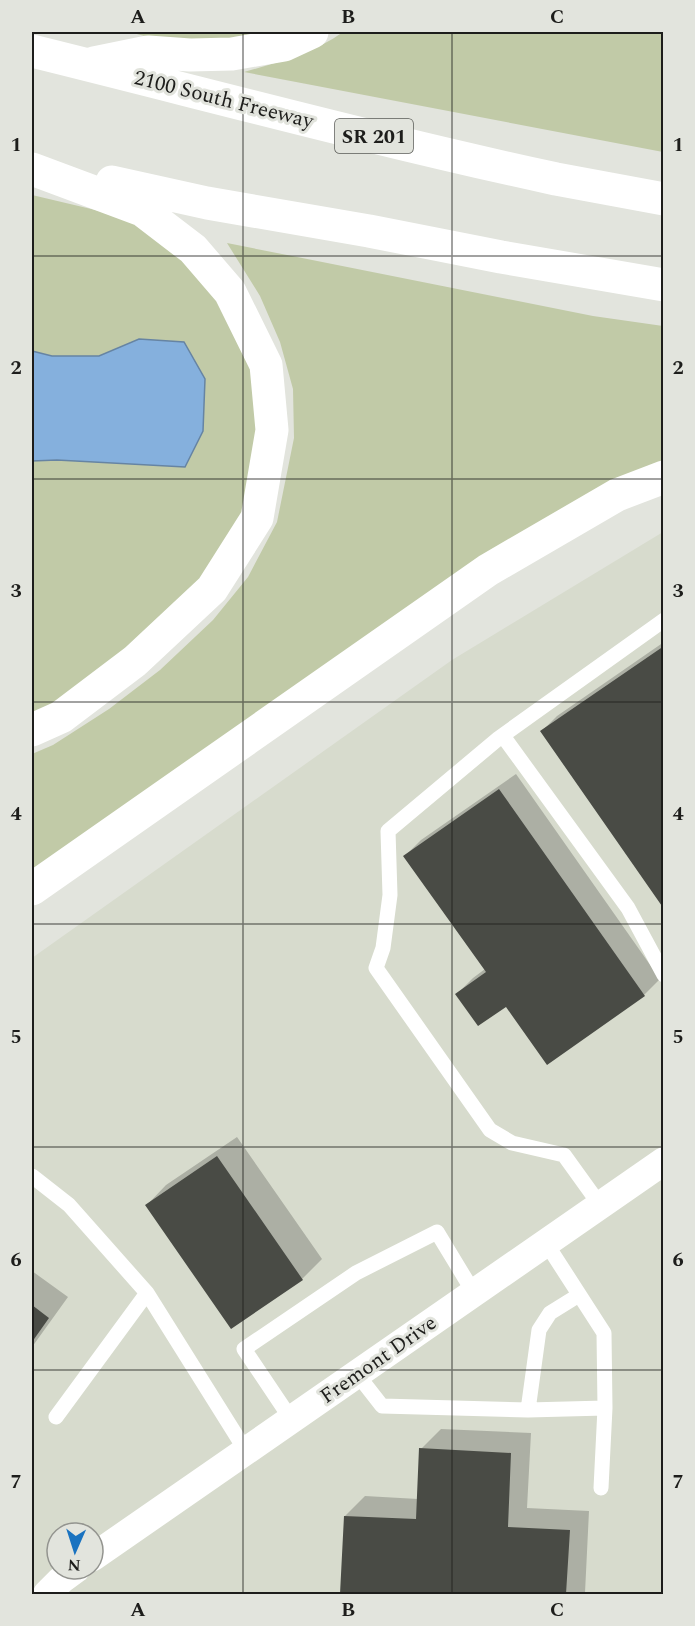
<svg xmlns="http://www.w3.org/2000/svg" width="695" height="1626" font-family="Spectral,serif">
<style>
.built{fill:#d7dbcd;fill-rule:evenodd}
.green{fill:#c1caa7}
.water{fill:#85b0dd;stroke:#6684a3;stroke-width:1.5}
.shadow{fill:#0003}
.building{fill:#494b45}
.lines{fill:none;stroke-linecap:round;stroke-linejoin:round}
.lane{stroke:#fff;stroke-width:15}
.street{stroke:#fff;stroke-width:28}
.highway{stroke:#fff;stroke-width:33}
.grid{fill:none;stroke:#1d1d1b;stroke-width:1.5;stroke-opacity:0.55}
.labels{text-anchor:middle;stroke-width:6;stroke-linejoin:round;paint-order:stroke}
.shield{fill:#e2e4dd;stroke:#585955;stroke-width:1.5}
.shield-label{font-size:20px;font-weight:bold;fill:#1d1d1b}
.street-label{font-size:21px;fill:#1d1d1b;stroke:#e2e4dd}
.neatline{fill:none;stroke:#1d1d1b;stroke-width:2}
.grid-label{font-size:20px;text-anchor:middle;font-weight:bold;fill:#1d1d1b}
</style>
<rect width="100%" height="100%" fill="#e2e4dd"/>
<path class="built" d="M663,532V1594H32V958L452,660ZM57,1533H93V1569H57Z"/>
<path class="green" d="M129,32H267L236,40H160Z
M343,32H663V152L244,72C279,62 314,53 343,32Z
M32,195L125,217L194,260L257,369V501L193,600L32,724Z
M227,243L593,316L663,326V474L32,884V754L53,745L109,709L160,670L213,620L248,577L277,522L294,438L293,389L280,342L260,296Z"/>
<path class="water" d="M139,339L184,342L205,379L203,431L185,467L57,460L32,461V351L52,356H99Z"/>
<path class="shadow" d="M664,642V906L542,731L557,716Z
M516,774L660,979L644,995L547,1063L506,1005L457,994L473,978L485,969L405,856L421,840Z
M237,1137L322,1259L302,1279L146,1206L166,1185Z
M32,1271L68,1297L32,1347Z
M441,1429L531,1433L527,1508L589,1511L585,1593L583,1594H342L345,1516L365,1496L418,1499L421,1449Z"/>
<path class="building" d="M664,646V909L540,731Z
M499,789L645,996L547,1065L506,1007L478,1026L455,994L486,972L403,856Z
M217,1156L303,1280L231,1329L145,1205Z
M32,1305L49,1318L32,1342Z
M419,1448L511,1453L508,1527L570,1530L566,1594H340L344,1516L416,1519Z"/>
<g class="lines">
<path class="lane" d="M503,736L628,908L664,975
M32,1176L69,1205L147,1293L246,1451
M600,1205L564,1155L512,1143L490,1130L376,968L383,948L390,895L388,831L499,738L664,620
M357,1374L382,1406L528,1410L539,1330L550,1313L579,1295
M528,1410L605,1408L604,1333L546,1243
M56,1417L147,1293
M291,1419L244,1349L356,1273L437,1232L474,1293
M601,1488L605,1408"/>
<path class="street" d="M93,1557L664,1161
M47,1594L61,1580L76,1569"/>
<path class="highway" d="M32,51C206,94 380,141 556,179C592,186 628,192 664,199
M94,63L148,52L190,55L232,54L284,45L312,32
M32,169L142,210L193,249L230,292L266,365L272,430L257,518L212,589L135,661L61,717L32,730
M112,182L207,203L369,231L501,257L664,285
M32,889L488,570L617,495L664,477"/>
</g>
<path class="grid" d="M243,32V1594M452,32V1594M32,256H664M32,479H664M32,702H664M32,924H664M32,1147H664M32,1370H664"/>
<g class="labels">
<rect class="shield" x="335" y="119" width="78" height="34" rx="4.5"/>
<g class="shield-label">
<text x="374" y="143">SR 201</text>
</g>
<g class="street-label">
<text transform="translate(224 99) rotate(14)" y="7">2100 South Freeway</text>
<text transform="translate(378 1359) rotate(-35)" y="7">Fremont Drive</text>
</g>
</g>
<rect width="695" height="1626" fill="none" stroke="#e2e4dd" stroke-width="66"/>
<g transform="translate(75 1551) rotate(183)"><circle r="28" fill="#e2e4dd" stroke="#93948f" stroke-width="1.5"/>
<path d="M0-4.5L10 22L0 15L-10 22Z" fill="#1a73c0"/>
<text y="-9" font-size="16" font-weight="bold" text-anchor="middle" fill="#1d1d1b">N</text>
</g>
<rect x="33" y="33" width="629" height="1560" class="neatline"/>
<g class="grid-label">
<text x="138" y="23">A</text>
<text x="348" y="23">B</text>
<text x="557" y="23">C</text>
<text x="16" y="151">1</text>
<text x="678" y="151">1</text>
<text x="16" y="374">2</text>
<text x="678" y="374">2</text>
<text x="16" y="597">3</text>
<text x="678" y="597">3</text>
<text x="16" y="820">4</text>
<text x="678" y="820">4</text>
<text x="16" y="1043">5</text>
<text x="678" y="1043">5</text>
<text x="16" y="1266">6</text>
<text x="678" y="1266">6</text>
<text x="16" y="1488">7</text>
<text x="678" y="1488">7</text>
<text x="138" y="1616">A</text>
<text x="348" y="1616">B</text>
<text x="557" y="1616">C</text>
</g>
</svg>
